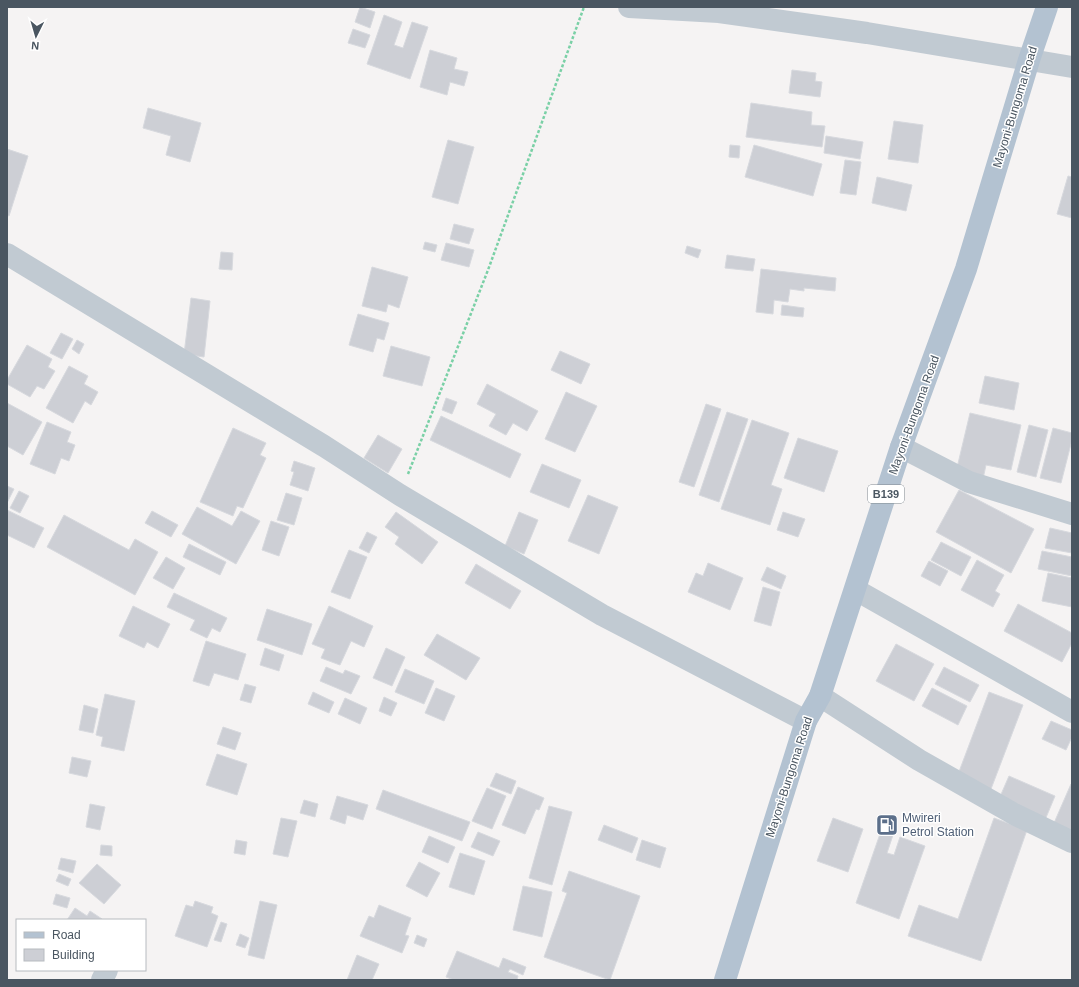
<svg xmlns="http://www.w3.org/2000/svg" width="1079" height="987" font-family="Helvetica,sans-serif">
<style>
.building{fill:#cdcfd5;stroke:#d7d9de}
.lines{fill:none;stroke-linecap:round;stroke-linejoin:round}
.path{stroke:#7ad0a6;stroke-width:2.5;stroke-dasharray:3 2;stroke-linecap:butt}
.minor{stroke:#c1cad2;stroke-width:22}
.primary{stroke:#b3c2d1;stroke-width:22}
.labels{text-anchor:middle;stroke-width:3;stroke-linejoin:round;paint-order:stroke}
.shield{fill:#fff;stroke:#808990;stroke-width:1}
.shield-label{font-size:11px;font-weight:bold;fill:#4a5661}
.street-label{font-size:12px;fill:#4a5661;stroke:#fff}
.service-label{font-size:12px;fill:#4e5e75;stroke:#fff;text-anchor:start}
</style>
<rect width="100%" height="100%" fill="#f5f3f3"/>
<path class="building" d="M360,7L375,12L370,28L355,22Z
M384,15L402,22L394,45L403,48L412,22L428,27L410,79L367,64Z
M353,29L370,35L365,48L348,43Z
M430,50L457,58L454,69L468,72L464,86L450,82L447,95L420,87Z
M792,70L816,73L815,81L822,82L820,97L789,93Z
M751,103L812,112L811,125L825,126L822,147L746,137Z
M148,108L201,123L190,162L166,155L171,136L143,128Z
M894,121L923,125L918,163L888,159Z
M826,136L863,142L860,159L824,153Z
M448,140L474,147L458,204L432,197Z
M730,145L740,146L739,158L729,157Z
M754,145L822,164L813,196L745,177Z
M7,149L28,156L9,216L7,215Z
M845,160L861,162L856,195L840,193Z
M1068,176L1072,177V218L1057,214Z
M877,177L912,185L906,211L872,203Z
M454,224L474,229L469,244L450,239Z
M425,242L437,245L435,252L423,249Z
M446,243L474,250L469,267L441,260Z
M687,246L701,250L698,258L685,253Z
M221,252L233,253L232,270L219,269Z
M727,255L755,259L753,271L725,268Z
M372,267L408,277L399,308L388,304L386,312L362,306Z
M761,269L836,278L835,291L804,288V291L790,289L788,302L774,300L773,314L756,312Z
M191,298L210,301L204,357L184,354Z
M782,305L804,308L803,317L781,315Z
M358,314L389,323L384,340L377,338L373,352L349,345Z
M61,333L73,339L62,359L50,353Z
M77,340L84,344L79,354L72,349Z
M27,345L52,359L48,367L55,371L44,389L37,386L30,397L7,384V380Z
M391,346L430,357L422,386L383,376Z
M560,351L590,364L581,384L551,370Z
M69,366L88,376L84,384L98,392L91,405L85,401L73,423L46,408Z
M985,376L1019,383L1014,410L979,403Z
M487,384L538,411L527,431L513,423L506,435L489,426L496,414L477,404Z
M566,392L597,406L575,452L545,439Z
M446,398L457,402L452,414L442,410Z
M7,403L42,422L23,455L7,446Z
M706,404L721,409L694,487L679,482Z
M727,412L748,419L719,502L699,495Z
M970,413L1021,425L1011,470L986,465L983,479L956,472Z
M441,416L521,454L510,478L430,440Z
M752,420L789,433L771,485L782,489L770,525L721,509Z
M47,422L71,432L67,442L75,445L69,461L61,458L55,474L30,464Z
M1029,425L1048,430L1036,477L1017,472Z
M233,428L266,443L260,455L266,458L243,508L237,506L233,516L200,502Z
M1053,428L1072,433V440L1061,483L1040,478Z
M378,435L402,449L388,473L364,458Z
M798,438L838,451L824,492L784,478Z
M294,461L315,468L308,491L290,485L294,472L291,471Z
M542,464L581,480L569,508L530,492Z
M7,486L14,489L7,503Z
M959,490L1034,529L1011,573L936,532Z
M19,491L29,496L20,513L10,508Z
M286,493L302,498L294,525L277,520Z
M588,495L618,507L599,554L568,541Z
M197,507L232,526L241,511L260,521L236,564L182,534Z
M7,510L44,528L34,548L7,535Z
M152,511L178,525L171,537L145,523Z
M396,512L438,542L422,564L395,544L399,537L385,527Z
M519,512L538,520L524,554L505,546Z
M783,512L805,519L798,537L777,530Z
M64,515L129,550L135,539L158,552L135,595L47,547Z
M271,521L289,527L279,556L262,550Z
M1050,528L1072,533V553L1045,548Z
M367,532L377,537L369,553L359,548Z
M941,542L971,557L961,576L931,560Z
M189,544L226,562L220,575L183,557Z
M349,550L367,557L350,599L331,592Z
M1042,551L1072,557V576L1038,569Z
M166,557L185,568L173,589L153,578Z
M977,560L1004,575L995,591L1000,594L993,607L961,590Z
M929,561L948,571L940,586L921,576Z
M708,563L743,578L730,610L688,592L696,573L703,576Z
M476,564L521,591L510,609L465,583Z
M767,567L786,576L781,589L761,580Z
M1048,573L1072,578V607L1042,601Z
M763,587L780,592L771,626L754,621Z
M174,593L227,618L220,632L212,628L207,638L190,630L195,620L167,607Z
M1018,604L1072,633V643L1062,662L1004,631Z
M133,606L170,624L158,648L147,642L144,648L119,636Z
M329,606L373,626L364,647L351,641L340,665L321,658L325,649L312,644Z
M267,609L312,624L302,655L257,640Z
M437,634L480,658L466,680L424,655Z
M206,641L246,654L238,680L214,673L209,686L193,681Z
M896,644L934,664L914,701L876,681Z
M265,648L284,655L279,671L260,665Z
M386,648L405,657L392,686L373,678Z
M326,667L343,674L345,670L360,676L351,694L320,681Z
M944,667L979,685L970,702L935,684Z
M405,669L434,681L424,704L395,692Z
M245,684L256,687L251,703L240,700Z
M436,688L455,696L444,721L425,713Z
M932,688L967,706L958,725L922,706Z
M313,692L334,702L329,713L308,704Z
M989,692L1023,705L991,789L957,777Z
M105,694L135,701L124,751L101,746L103,737L96,735Z
M384,697L397,703L391,716L379,711Z
M345,698L367,708L360,724L338,714Z
M84,705L98,709L93,733L79,730Z
M1051,721L1072,730V737L1066,750L1042,739Z
M223,727L241,733L235,750L217,744Z
M217,754L247,764L237,795L206,785Z
M72,757L91,761L87,777L69,773Z
M496,773L516,781L511,794L490,786Z
M1009,776L1055,796L1045,820L999,799Z
M1071,784H1072V831L1054,823Z
M518,787L544,798L539,810L536,809L525,834L502,825Z
M487,788L506,796L492,829L472,821Z
M383,790L470,822L462,841L376,809Z
M337,796L368,805L363,820L347,815L345,824L330,819Z
M304,800L318,804L315,817L300,813Z
M90,804L105,807L100,830L86,827Z
M549,806L572,812L552,885L529,878Z
M281,818L297,821L288,857L273,854Z
M833,818L863,829L848,872L817,861Z
M994,818L1027,830L981,961L908,936L919,905L958,919Z
M604,825L638,838L632,853L598,840Z
M881,831L893,835L887,853L894,855L900,837L925,846L899,919L856,903Z
M478,832L500,841L493,856L471,847Z
M429,836L455,847L448,863L422,852Z
M236,840L247,842L245,855L234,853Z
M642,840L666,848L660,868L636,860Z
M101,845L112,846V856L100,855Z
M460,853L485,861L474,895L449,887Z
M61,858L76,861L73,873L58,869Z
M419,862L440,873L427,897L406,886Z
M97,864L121,885L104,904L79,883Z
M569,871L640,896L610,980L544,957L567,893L562,891Z
M59,874L71,879L68,886L56,881Z
M523,886L552,892L542,937L513,930Z
M56,894L70,898L67,908L53,904Z
M195,901L213,907L211,913L218,916L207,947L175,936L186,905L193,907Z
M260,901L277,905L264,959L248,955Z
M379,905L411,918L405,935L409,936L402,953L360,936L369,916L374,918Z
M75,908L87,916L90,911L102,919L67,920Z
M221,922L227,924L221,942L214,940Z
M240,934L249,938L245,948L236,945Z
M417,935L427,939L424,947L414,943Z
M457,951L499,968L503,958L526,967L523,975L510,969L508,972L518,976L517,980H454L446,977Z
M357,955L379,964L372,980H347Z"/>
<g class="lines">
<path class="path" d="M408,474L488,270L584,7"/>
<path class="minor" d="M629,7L719,12L867,33L1072,67
M7,254L324,446L400,495L602,615L806,721
M901,447L969,482L1072,514
M856,590L1072,712
M820,696L919,760L1014,814L1072,842
M102,980L107,970"/>
<path class="primary" d="M725,980L806,721L820,696L901,447L966,269L1029,60L1047,7"/>
</g>
<defs>
<g id="fuel-square" transform="scale(1.15)"><rect x="-9" y="-9" width="18" height="18" rx="4" fill="#5c6f8a" stroke="#fff"/><path d="M-5.5-6h7V0h2V4h1.3V-2.5L3-4.5l.8-.8L6-3V5H2.5V1h-1V6h-7ZM-4.2-4.7v3.2H.2V-4.7Z" fill="#fff"/></g>
</defs>
<g fill-rule="evenodd">
<use href="#fuel-square" x="887" y="825"/>
</g>
<g class="labels">
<rect class="shield" x="868" y="485" width="36" height="18" rx="3"/>
<g class="shield-label">
<text x="886" y="498">B139</text>
</g>
<g class="street-label">
<text transform="translate(1015 107) rotate(-73)" y="4">Mayoni-Bungoma Road</text>
<text transform="translate(914 415) rotate(-70)" y="4">Mayoni-Bungoma Road</text>
<text transform="translate(789 777) rotate(-72)" y="4">Mayoni-Bungoma Road</text>
</g>
<g class="service-label">
<text x="902" y="822">Mwireri<tspan x="902" dy="14">Petrol Station</tspan></text>
</g>
</g>
<rect width="1079" height="987" fill="none" stroke="#4a5661" stroke-width="16"/>
<rect x="16" y="919" width="130" height="52" fill="#ffffff" stroke="#b7bbc0"/>
<rect x="24" y="932" width="20" height="6" fill="#b3c2d1" stroke="#b7bbc0"/>
<text x="52" y="939" font-size="12" fill="#4a5661">Road</text>
<rect x="24" y="949" width="20" height="12" fill="#cdcfd5" stroke="#b7bbc0"/>
<text x="52" y="959" font-size="12" fill="#4a5661">Building</text>
<g transform="translate(36 36) rotate(185)" stroke="#ffffff" stroke-width="3" paint-order="stroke">
<path d="M0-3L7 15L0 10L-7 15Z" fill="#4a5661"/>
<text y="-6" font-size="11" font-weight="bold" text-anchor="middle" fill="#4a5661">N</text>
</g>
</svg>
